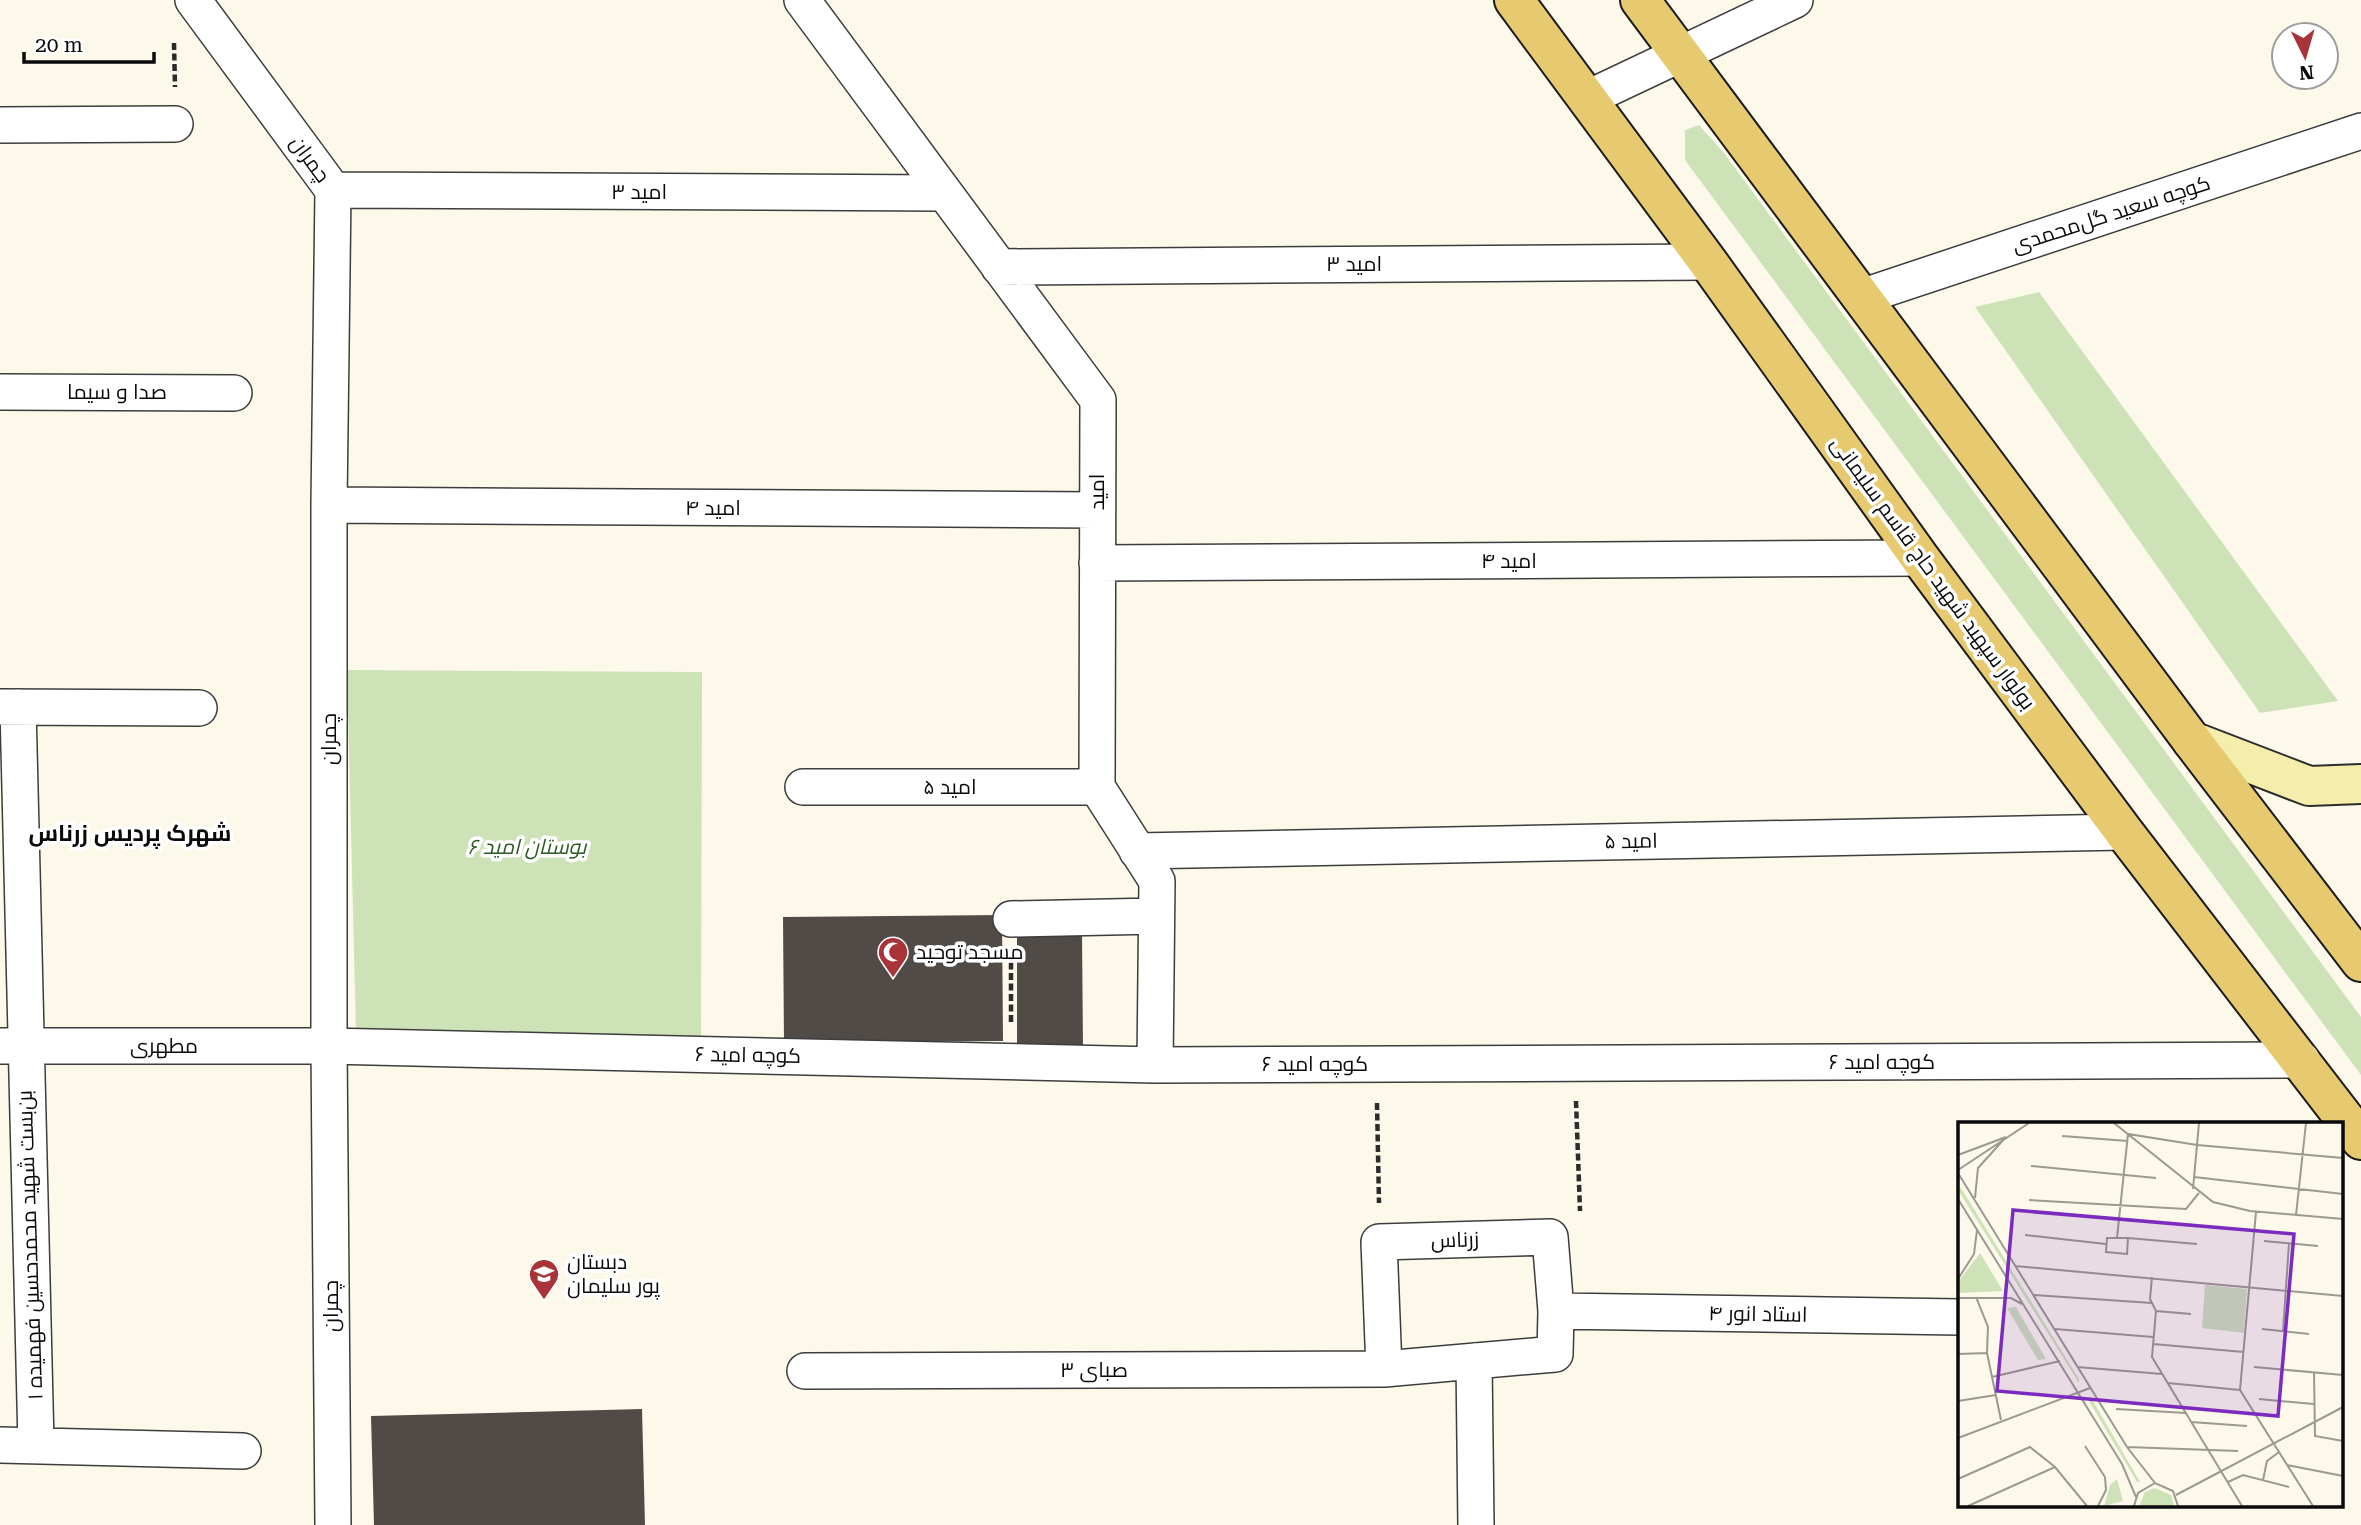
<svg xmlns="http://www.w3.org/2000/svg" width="2361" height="1525" font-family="'Roboto Serif',Cairo,serif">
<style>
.green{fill:#cee2b8}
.building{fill:#514b48}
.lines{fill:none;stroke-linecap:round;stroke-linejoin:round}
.street-casing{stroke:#3d3d3d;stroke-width:38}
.secondary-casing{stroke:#2c2c2c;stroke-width:42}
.primary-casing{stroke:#1b1b1b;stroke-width:42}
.path{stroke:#2c2c2c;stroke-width:4.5;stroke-dasharray:7 3.5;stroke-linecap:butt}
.street{stroke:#fff;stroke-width:35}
.secondary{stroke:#f5edac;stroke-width:38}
.primary{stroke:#e7ca6f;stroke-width:38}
.labels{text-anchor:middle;stroke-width:7;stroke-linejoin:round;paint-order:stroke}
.street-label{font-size:21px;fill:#0a0a0a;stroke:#fff}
.park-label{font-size:21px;font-style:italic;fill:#2e5923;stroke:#fff}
.poi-label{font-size:21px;fill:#0a0a0a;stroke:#fff;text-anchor:start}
.neighbourhood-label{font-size:23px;font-weight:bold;fill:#0a0a0a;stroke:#fff}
.inset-road{fill:none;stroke:#9b9990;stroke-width:2}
.view{fill:#7b2cbf;fill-opacity:0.15;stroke:#7b2cbf;stroke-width:3.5}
.inset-edge{fill:none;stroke:#0a0a0a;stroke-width:3.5}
</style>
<rect width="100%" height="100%" fill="#fcf9ea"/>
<path class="green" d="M1699,125L1724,153L2361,1017V1075L1685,160V130Z
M2039,292L2338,701L2260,713L1975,307Z
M347,670L702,672L701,1041L356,1033Z"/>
<path class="building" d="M1002,915L1003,1041L784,1043L783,917Z
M1017,932H1082L1083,1049L1017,1050Z
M642,1409L645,1525H374L371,1416Z"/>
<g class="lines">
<g class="street-casing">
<path id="street" d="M193,0L333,190L329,505V1046L333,1525
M802,0L1098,400L1097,787L1157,881L1155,1065
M1586,99L1795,0
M0,125L175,124
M333,190L944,193
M999,267L1708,262
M1861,297L2361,131
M0,392L234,393
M329,505L1097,510
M1097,563L1920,558
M0,707L199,708
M18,707L36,1444
M803,787H1097
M1137,851L2124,832
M1011,919L1156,916
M0,1046H329L1155,1065L2302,1060
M1556,1311L1960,1317
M1474,1361L1476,1525
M805,1371L1384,1369L1555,1354L1556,1311L1550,1237L1379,1242L1384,1369
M0,1445L243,1451"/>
</g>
<g class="secondary-casing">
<path id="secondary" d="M2192,741L2309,786L2361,784"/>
</g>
<g class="primary-casing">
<path id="primary" d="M1514,0L1708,262L1920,558L2124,832L2361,1140
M1640,0L2192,741L2361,962"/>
</g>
<path class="path" d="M174,43L175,87
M1011,1022V957
M1576,1101L1580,1211
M1377,1103L1379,1203"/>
<use href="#street" class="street"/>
<use href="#secondary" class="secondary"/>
<use href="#primary" class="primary"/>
</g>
<defs>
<g id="mosque-pin" transform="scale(1.575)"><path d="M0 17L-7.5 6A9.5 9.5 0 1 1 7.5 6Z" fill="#a8343a" stroke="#fff"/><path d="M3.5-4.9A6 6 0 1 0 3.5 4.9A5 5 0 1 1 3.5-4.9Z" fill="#fff"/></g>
<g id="school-pin" transform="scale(1.575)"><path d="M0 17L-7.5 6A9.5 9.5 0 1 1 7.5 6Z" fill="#a8343a" stroke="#fff"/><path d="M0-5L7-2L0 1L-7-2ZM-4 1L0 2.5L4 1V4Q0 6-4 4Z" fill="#fff"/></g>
</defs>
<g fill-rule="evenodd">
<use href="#mosque-pin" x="893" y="952"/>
<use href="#school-pin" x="544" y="1274"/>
</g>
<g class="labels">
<g class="street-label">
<text transform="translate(310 159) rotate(54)" y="7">چمران</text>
<text x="639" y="199">امید ۳</text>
<text transform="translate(2111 214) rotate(-18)" y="7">کوچه سعید گل‌محمدی</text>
<text x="1354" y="271">امید ۳</text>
<text x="117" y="399">صدا و سیما</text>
<text transform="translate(1097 492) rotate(-90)" y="7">امید</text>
<text x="713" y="515">امید ۴</text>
<text x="1509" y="568">امید ۴</text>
<text transform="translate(1933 573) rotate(54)" y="7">بولوار سپهبد شهید حاج قاسم سلیمانی</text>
<text transform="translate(329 739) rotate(-90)" y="7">چمران</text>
<text x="950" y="794">امید ۵</text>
<text transform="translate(1631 841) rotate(-1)" y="7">امید ۵</text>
<text x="164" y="1053">مطهری</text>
<text transform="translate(748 1055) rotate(1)" y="7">کوچه امید ۶</text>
<text x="1882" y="1069">کوچه امید ۶</text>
<text x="1315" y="1071">کوچه امید ۶</text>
<text transform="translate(1455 1240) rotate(-2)" y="7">زرناس</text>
<text transform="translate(30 1245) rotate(-92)" y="7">بن‌بست شهید محمدحسین فهمیده ۱</text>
<text transform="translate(331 1306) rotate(-90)" y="7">چمران</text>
<text transform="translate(1758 1314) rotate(1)" y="7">استاد انور ۴</text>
<text x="1094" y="1377">صبای ۳</text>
</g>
<g class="park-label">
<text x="527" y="854">بوستان امید ۶</text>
</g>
<g class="poi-label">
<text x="916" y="959">مسجد توحید</text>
<text x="567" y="1269">دبستان<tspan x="567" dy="24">پور سلیمان</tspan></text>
</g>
<g class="neighbourhood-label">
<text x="130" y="841">شهرک پردیس زرناس</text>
</g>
</g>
<g transform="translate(1958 1122)">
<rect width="385" height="385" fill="#fcf9ea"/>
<path d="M3,66L121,257V261L0,68ZM22,131L45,169L0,171V160ZM247,163L289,167L286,211L244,206ZM58,185L88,237L80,238L49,186ZM131,279H135L182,360H179ZM159,357L165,379L146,384L152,363ZM197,366L213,373L216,384H181L187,370Z" fill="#cee2b8"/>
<path class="inset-road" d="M156,1L255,80L292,89L385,97M104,14L170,19M0,33L48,15M73,44L198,56M0,48L71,1M0,51L169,325L197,361M236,55L385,72M235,67L241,1M17,76L20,46L48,15M0,77L164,342L178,375M71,78L228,87L241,71M298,90L282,268L355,384M338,93L348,1M67,113L148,122M159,116L170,12L239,23L385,36M170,116L169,132L148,130L149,116H170L239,122M306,119L360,124M57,144L385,174M194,155L192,177L198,189L194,235L284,384M0,157L16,132L19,108M76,173L194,181M18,175L30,205L29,231L43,298M0,176H53L64,182M198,189L233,192M97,207L195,215M304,207L351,212M325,209L331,121M195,222L286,230M0,232L29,231M119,245L204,252M296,245L385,253M356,250L357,314L385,319M34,255L102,239M210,261L282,268M301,277L356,282M0,279L38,273M158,287L228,291M233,300L289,304M0,316L132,266M127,324L147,355L148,368L140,384M169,325L280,329M329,343L385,354M0,357L72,325L97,345L129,384M305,358L309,339L321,330M270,360L285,353L331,365M218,373L385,285M10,384L97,345M176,384L180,371L197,361L215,369L220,384"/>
<path class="view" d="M55,88L336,112L320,294L39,269Z"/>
<rect width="385" height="385" class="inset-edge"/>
</g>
<g transform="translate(2305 56) rotate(175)"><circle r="33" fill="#ffffff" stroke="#9d9d9d" stroke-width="2"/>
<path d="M0-5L12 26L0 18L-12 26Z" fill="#a8343a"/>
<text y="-10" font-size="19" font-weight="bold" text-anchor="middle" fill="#0a0a0a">N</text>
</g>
<path d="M24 52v10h130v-10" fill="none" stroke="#0a0a0a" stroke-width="3.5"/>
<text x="35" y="52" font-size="21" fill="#0a0a0a" stroke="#ffffff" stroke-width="5" paint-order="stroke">20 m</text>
</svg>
